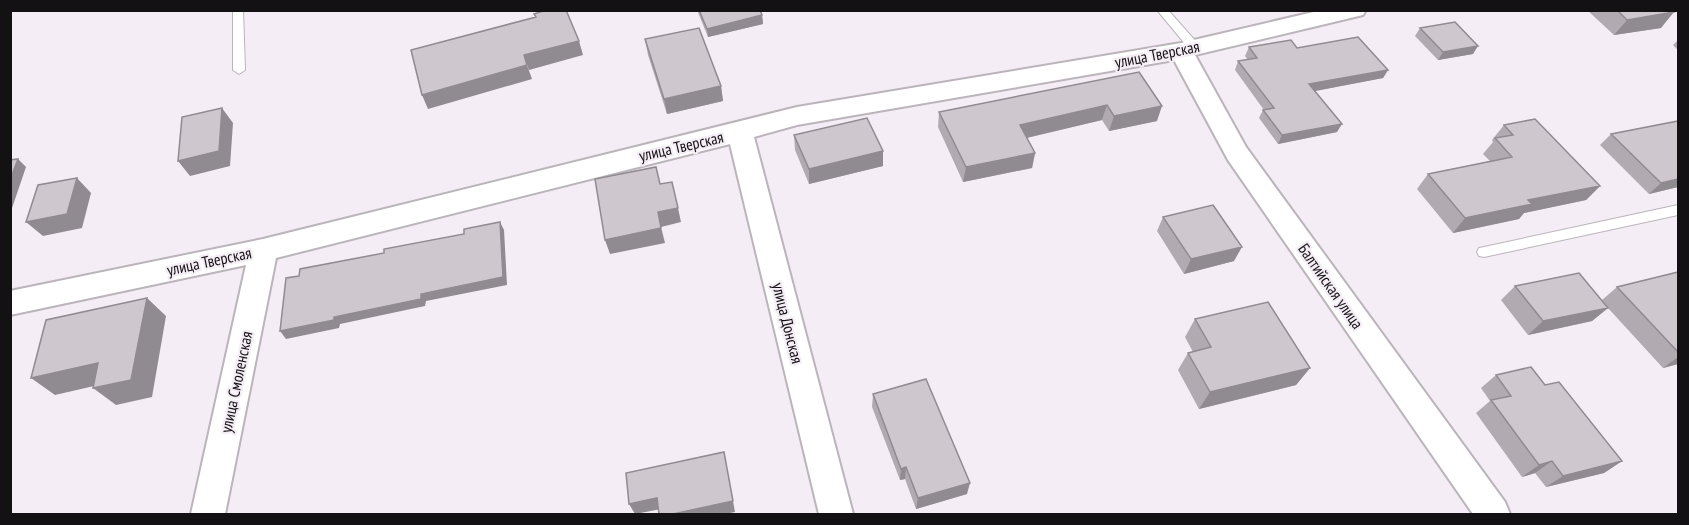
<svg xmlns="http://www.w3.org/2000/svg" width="1689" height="525" font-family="'PT Sans Narrow',sans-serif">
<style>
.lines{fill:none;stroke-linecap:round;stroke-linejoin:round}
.lane-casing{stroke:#bbb4bb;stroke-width:2}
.street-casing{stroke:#bbb4bb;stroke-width:4}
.lane{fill:#fff;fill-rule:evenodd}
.street{fill:#fff;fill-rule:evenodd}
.wall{fill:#b1abb1}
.shaded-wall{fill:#908b90}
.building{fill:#cec7ce;stroke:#908b90;stroke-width:1.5}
.labels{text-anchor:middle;stroke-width:4.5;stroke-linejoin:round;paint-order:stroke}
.street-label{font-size:16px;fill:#131113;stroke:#f4edf5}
</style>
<rect width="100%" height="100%" fill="#f4edf5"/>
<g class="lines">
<g class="lane-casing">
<path id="lane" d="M233,10H243L245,70L239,74L233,70Z
M1157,10H1168L1199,45V51H1191Z
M1678,205V215L1484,257L1479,256L1477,252L1479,248L1484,247Z"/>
</g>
<g class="street-casing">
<path id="street" d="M1322,10H1366L1363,15L1195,55L1246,147L1505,502L1510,514H1473L1228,160L1174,60L797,125L754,137L853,514H819L730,144L276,258L225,514H191L246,265L10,315V291L263,239L797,107L1181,43Z"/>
</g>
<use href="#lane" class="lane"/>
<use href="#street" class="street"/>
</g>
<path class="wall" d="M697,10H760L762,15L763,24L708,37Z
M1587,10H1672L1661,28L1614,35Z
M1420,28L1473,54L1438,60L1415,36Z
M645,39L721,86L723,101L667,114L648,55Z
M1678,40V50L1673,45Z
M1249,47L1297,48L1388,70L1383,78L1314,91L1337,132L1278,144L1259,118L1263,110H1264L1235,70L1238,61L1248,60L1245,56Z
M1139,72L1157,121L1109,131L1102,120L1027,138L1035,153L1032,168L963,182L938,127L939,112Z
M1678,121V187L1649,194L1600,145L1611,134Z
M1504,125L1600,186L1586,200L1524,213L1519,219L1453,233L1417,189L1428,174L1490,161L1483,154L1493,142L1492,140Z
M794,135L883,151V166L809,184L795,150Z
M1163,217L1234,261L1184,274L1157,231Z
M1678,272V364L1663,368L1608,308L1592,321L1528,335L1501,300L1515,286L1602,300L1617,287Z
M1195,319L1310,368L1296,385L1199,409L1178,370L1188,353L1193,352L1185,337Z
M1496,375L1545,385L1622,461L1604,473L1546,487L1535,473L1522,477L1476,413L1490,401L1481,388Z
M873,394L967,494L916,509L905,479L900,480L872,407Z"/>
<path class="shaded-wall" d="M1674,12L1661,28L1614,35L1627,20Z
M762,15L763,24L708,37L707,29Z
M579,41L583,55L529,70L524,55Z
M1478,46L1473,54L1438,60L1443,52Z
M527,65L532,79L428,109L422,95Z
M1388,70L1383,78L1305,93L1309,84Z
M721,86L723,101L667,114L664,99Z
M1107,105L1102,120L1017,140L1020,125Z
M1162,106L1157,121L1109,131L1114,116Z
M222,108L233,123L230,166L190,176L178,161Z
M1342,124L1337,132L1278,144L1282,135Z
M883,151V166L809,184V169Z
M1035,153L1032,168L963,182L966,167Z
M18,159L26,167L10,214V180Z
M77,178L91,193L82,228L43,236L26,222Z
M1678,179V187L1649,194L1661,183Z
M1600,186L1586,200L1524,213L1519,219L1453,233L1465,218L1528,200Z
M678,208L681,222L661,227L665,243L610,254L605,240L658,212Z
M500,222L504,230L507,285L426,301L425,306L340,324L339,328L286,339L280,331L421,294Z
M1242,247L1234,261L1184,274L1191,259Z
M147,298L166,316L152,397L116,405L93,388Z
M1608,308L1592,321L1528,335L1543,321Z
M1678,357V364L1663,368Z
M98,363L120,380L55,395L31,378Z
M1310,368L1296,385L1199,409L1210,392Z
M724,452L735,512L725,514H673Z
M1552,461L1535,473L1522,477L1539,465Z
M1622,461L1604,473L1546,487L1563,476Z
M906,467L905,479L900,480L901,469Z
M970,483L967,494L916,509L918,498Z
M657,498L661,509L635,514L629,504Z"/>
<path class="building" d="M546,10H566L579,41L524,55L527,65L422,95L411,50L536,17L534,14Z
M699,10H760L762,15L707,29Z
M1617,10H1672L1674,12L1627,20Z
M1455,22L1478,46L1443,52L1420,28Z
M699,28L721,86L664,99L645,39Z
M1358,37L1388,70L1309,84L1342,124L1282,135L1263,110L1274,108L1238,61L1257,58L1249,47L1291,40L1297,48Z
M1139,72L1162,106L1114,116L1107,105L1020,125L1035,153L966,167L939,112Z
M222,108L219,151L178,161L182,117Z
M867,118L883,151L809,169L794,135Z
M1535,119L1600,186L1528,200L1532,204L1465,218L1428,174L1512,157L1495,138L1513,135L1504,125Z
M1678,121V179L1661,183L1611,134Z
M18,159L10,180V160Z
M656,167L660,184L672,182L678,208L658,212L661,228L605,240L595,179Z
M77,178L67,214L26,222L38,185Z
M1213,205L1242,247L1191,259L1163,217Z
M500,222L503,277L421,294V299L334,317V320L280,331L286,278L299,276L300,269L384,253V249L464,234V229Z
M1678,272V352L1617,287Z
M1579,273L1608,308L1543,321L1515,286Z
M147,298L131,380L93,388L98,363L31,378L46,320Z
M1268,302L1310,368L1210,392L1188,353L1211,347L1195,319Z
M1531,367L1545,385L1559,382L1622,461L1563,476L1552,461L1539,465L1491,400L1511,396L1496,375Z
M926,379L970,483L918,498L906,467L901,469L873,394Z
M724,452L733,501L673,514H659L657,498L629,504L626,473Z"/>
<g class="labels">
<g class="street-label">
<text transform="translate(1157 54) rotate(-11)" y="6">улица Тверская</text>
<text transform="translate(681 146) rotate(-13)" y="6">улица Тверская</text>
<text transform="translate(209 261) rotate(-12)" y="6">улица Тверская</text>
<text transform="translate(1331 286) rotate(55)" y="6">Балтийская улица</text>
<text transform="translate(788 323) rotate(76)" y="6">улица Донская</text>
<text transform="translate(236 382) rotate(-78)" y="6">улица Смоленская</text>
</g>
</g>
<rect width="1689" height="525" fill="none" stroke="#131113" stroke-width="24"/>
</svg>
